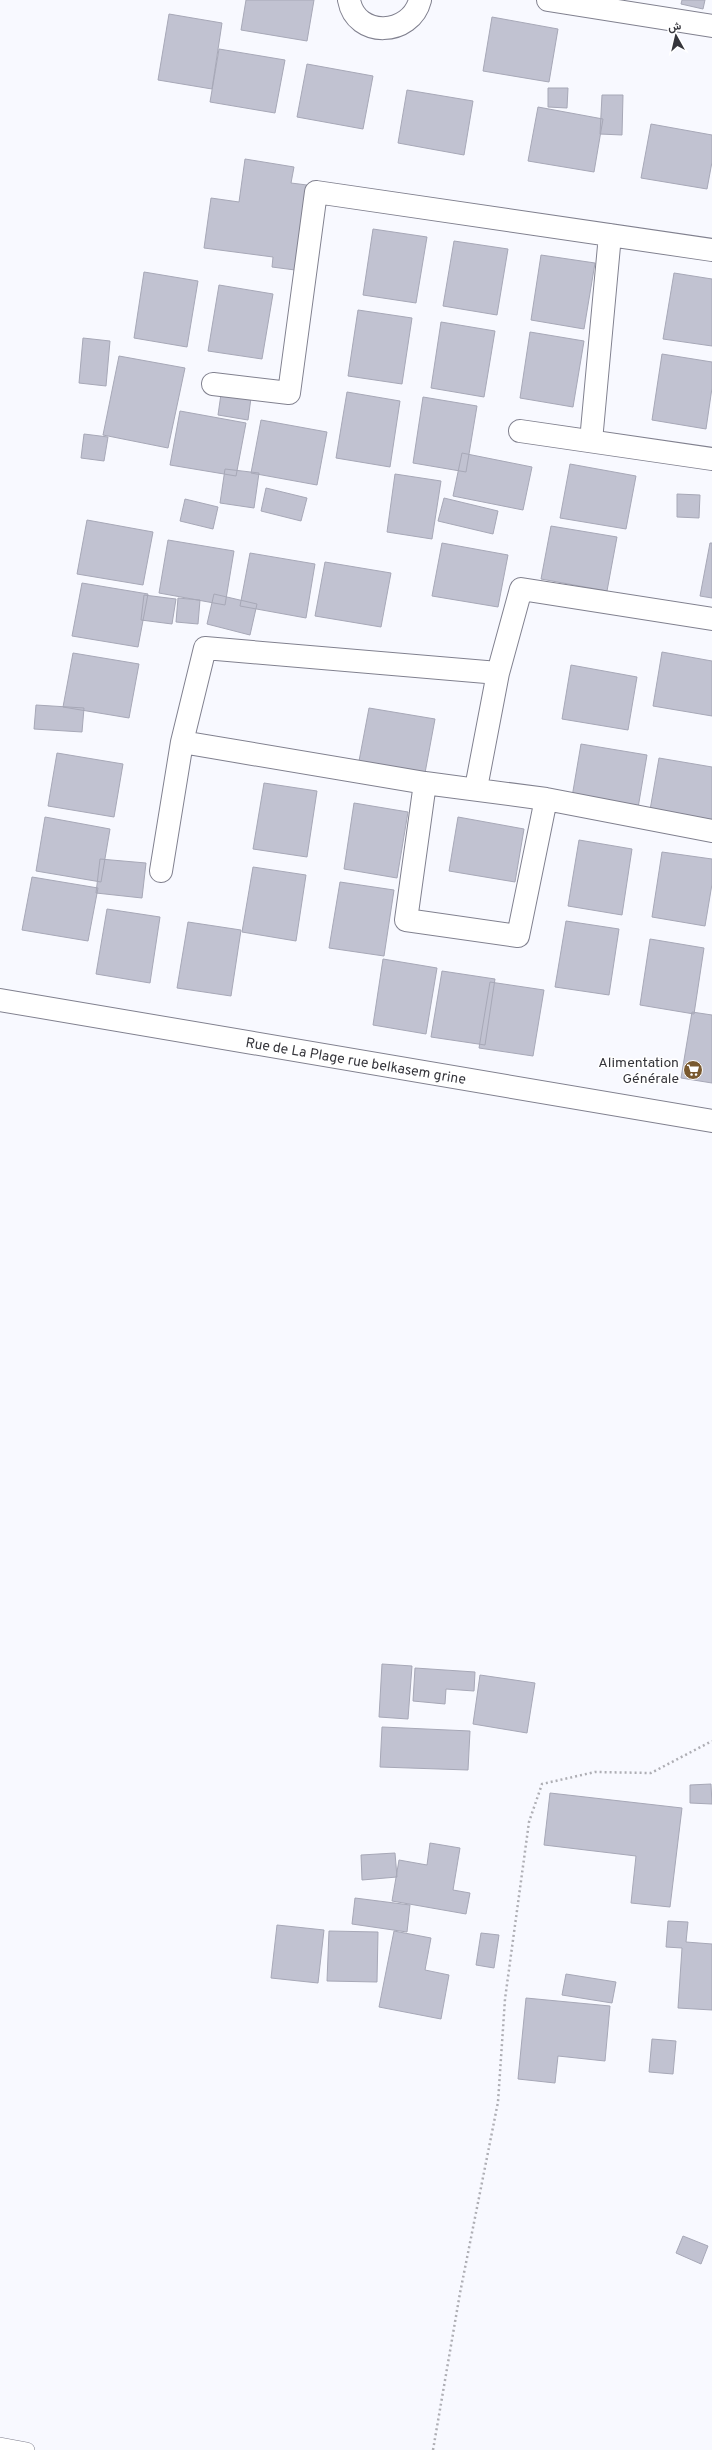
<svg xmlns="http://www.w3.org/2000/svg" width="712" height="2450" font-family="Overpass,Vazirmatn,sans-serif">
<style>
.building{fill:#c1c2d1;stroke:#a7a8b7}
.lines{fill:none;stroke-linecap:round;stroke-linejoin:round}
.service-casing{stroke:#81818f;stroke-width:16}
.minor-casing{stroke:#81818f;stroke-width:24}
.tertiary-casing{stroke:#81818f;stroke-width:24}
.path{stroke:#aeaeb4;stroke-width:2.5;stroke-dasharray:2 3;stroke-linecap:butt}
.service{stroke:#fff;stroke-width:15}
.minor{stroke:#fff;stroke-width:22}
.tertiary{stroke:#fff;stroke-width:22}
.labels{text-anchor:middle;stroke-width:3;stroke-linejoin:round;paint-order:stroke}
.street-label{font-size:14px;fill:#35353b;stroke:#fff}
.poi-label{font-size:14px;fill:#35353b;stroke:#fff;text-anchor:end}
</style>
<rect width="100%" height="100%" fill="#f8f9ff"/>
<path class="building" d="M246,0H314L307,41L241,30Z
M682,0H705L703,9L681,4Z
M169,14L222,23L212,89L158,80Z
M492,17L558,29L549,82L483,71Z
M219,49L285,60L275,113L210,102Z
M307,64L373,76L363,129L297,117Z
M548,88H568L567,108L548,107Z
M407,90L473,101L464,155L398,143Z
M602,95H623L622,135L600,134Z
M538,107L603,119L594,172L528,161Z
M651,124L712,135V162L707,189L641,178Z
M245,159L294,167L291,183L307,185L295,270L272,267L273,257L204,248L211,198L239,202Z
M373,229L427,237L416,303L363,295Z
M454,241L508,249L497,315L443,306Z
M541,255L595,263L584,329L531,320Z
M144,272L198,281L187,347L134,338Z
M674,273L712,279V346L663,339Z
M219,285L273,294L262,359L208,351Z
M358,310L412,318L402,384L348,376Z
M441,322L495,331L484,397L431,388Z
M530,332L584,341L573,407L520,398Z
M83,338L110,341L106,386L79,383Z
M662,354L712,362V388L706,429L652,420Z
M119,356L185,368L168,448L103,435Z
M347,392L400,401L390,467L336,458Z
M221,394L251,398L248,420L218,415Z
M423,397L477,406L466,472L413,463Z
M180,411L246,423L236,476L170,465Z
M261,420L327,432L317,485L251,473Z
M84,434L108,437L104,461L81,458Z
M462,453L532,467L523,510L453,496Z
M570,464L636,476L626,529L560,518Z
M225,469L259,473L254,508L220,503Z
M395,474L441,481L432,539L387,532Z
M266,488L307,498L301,521L261,511Z
M677,494L700,495L699,518L677,517Z
M444,498L498,511L493,534L438,521Z
M185,499L218,507L213,529L180,521Z
M87,520L153,532L143,585L77,574Z
M551,526L617,537L607,591L541,579Z
M168,540L234,551L225,605L159,593Z
M442,543L508,555L498,607L432,596Z
M710,543H712V598L700,596Z
M250,553L315,564L306,618L240,606Z
M325,562L391,573L381,627L315,616Z
M82,583L148,594L138,647L72,636Z
M214,594L257,604L250,635L207,624Z
M144,595L176,599L172,624L141,620Z
M178,598L200,600L198,624L176,622Z
M662,652L712,661V716L653,706Z
M73,653L139,664L129,718L63,707Z
M571,665L637,677L628,730L562,719Z
M36,705L84,708L82,732L34,729Z
M369,708L435,719L425,773L359,761Z
M581,744L647,755L638,808L572,797Z
M57,753L123,764L114,817L48,806Z
M659,758L712,767V822L650,810Z
M264,783L317,791L307,857L253,849Z
M354,803L408,812L397,878L344,869Z
M45,817L110,829L101,882L36,871Z
M458,817L524,829L515,882L449,871Z
M579,840L632,849L622,915L568,906Z
M662,852L712,859V884L705,926L652,917Z
M100,859L146,863L142,898L96,893Z
M253,867L306,875L296,941L242,932Z
M32,877L98,888L88,941L22,930Z
M340,882L394,890L384,956L329,948Z
M107,909L160,917L150,983L96,974Z
M566,921L619,929L609,995L555,987Z
M188,922L241,930L231,996L177,988Z
M650,939L704,948L694,1014L640,1005Z
M383,959L437,968L426,1034L373,1025Z
M442,971L495,979L485,1045L431,1037Z
M490,982L544,990L533,1056L479,1048Z
M692,1012L712,1015V1083L681,1078Z
M382,1664L412,1666L408,1719L379,1717Z
M415,1668L475,1672L474,1691L446,1689L445,1704L413,1701Z
M480,1675L535,1683L527,1733L473,1724Z
M382,1727L470,1731L468,1770L380,1767Z
M711,1784L712,1804L690,1803V1785Z
M550,1793L682,1808L670,1907L631,1903L636,1856L544,1845Z
M430,1843L460,1848L453,1890L470,1893L466,1914L392,1901L399,1860L427,1865Z
M395,1853L397,1877L362,1880L361,1855Z
M355,1898L410,1905L407,1932L352,1924Z
M668,1921L688,1922L686,1942L712,1944V2010L678,2008L682,1948L666,1947Z
M277,1925L324,1930L318,1983L271,1978Z
M329,1931L378,1932L377,1982L327,1981Z
M394,1931L431,1938L425,1970L449,1975L441,2019L379,2007Z
M481,1933L499,1935L494,1968L476,1965Z
M566,1974L616,1982L612,2003L562,1995Z
M526,1998L610,2006L605,2061L558,2056L555,2083L518,2079Z
M652,2039L676,2041L673,2074L649,2072Z
M683,2236L708,2246L701,2264L676,2253Z"/>
<g class="lines">
<g class="service-casing">
<path id="service" d="M0,2445L27,2450"/>
</g>
<g class="minor-casing">
<path id="minor" d="M349,0C356,39 411,36 420,0
M548,0L712,26
M213,384L289,393L316,192L712,250
M520,431L712,459
M591,441L610,235
M182,742L425,783L546,799L712,831
M425,783L406,920L518,936L546,799
M476,788L498,673
M161,871L182,742L205,648L498,673L521,589L712,619"/>
</g>
<g class="tertiary-casing">
<g id="tertiary">
<path id="s1" d="M0,1000L712,1121"/>
</g>
</g>
<path class="path" d="M433,2450L460,2293L498,2102L505,1999L529,1822L542,1784L595,1772L651,1773L712,1741"/>
<use href="#service" class="service"/>
<use href="#minor" class="minor"/>
<use href="#tertiary" class="tertiary"/>
</g>
<defs>
<g id="supermarket-disc" transform="scale(1)"><circle r="9.5" fill="#79592f" stroke="#fff"/><path d="M-6-5.5h2.5l.6 2H6L4.5 2H-2.5L-4.4-4H-6ZM-1.5 3.2a1.3 1.3 0 1 0 .1 0ZM3 3.2a1.3 1.3 0 1 0 .1 0Z" fill="#fff"/></g>
</defs>
<g fill-rule="evenodd">
<use href="#supermarket-disc" x="693" y="1070"/>
</g>
<g class="labels">
<g class="street-label">
<text dy="5" stroke="none"><textPath href="#s1" startOffset="361">Rue de La Plage rue belkasem grine</textPath></text>
</g>
<g class="poi-label">
<text x="679" y="1067">Alimentation<tspan x="679" dy="16">Générale</tspan></text>
</g>
</g>
<g transform="translate(676 36) rotate(352)" stroke="#ffffff" stroke-width="3" paint-order="stroke">
<path d="M0-3L7 15L0 10L-7 15Z" fill="#35353b"/>
<text y="-6" font-size="11" font-weight="bold" text-anchor="middle" fill="#35353b">ش</text>
</g>
</svg>
